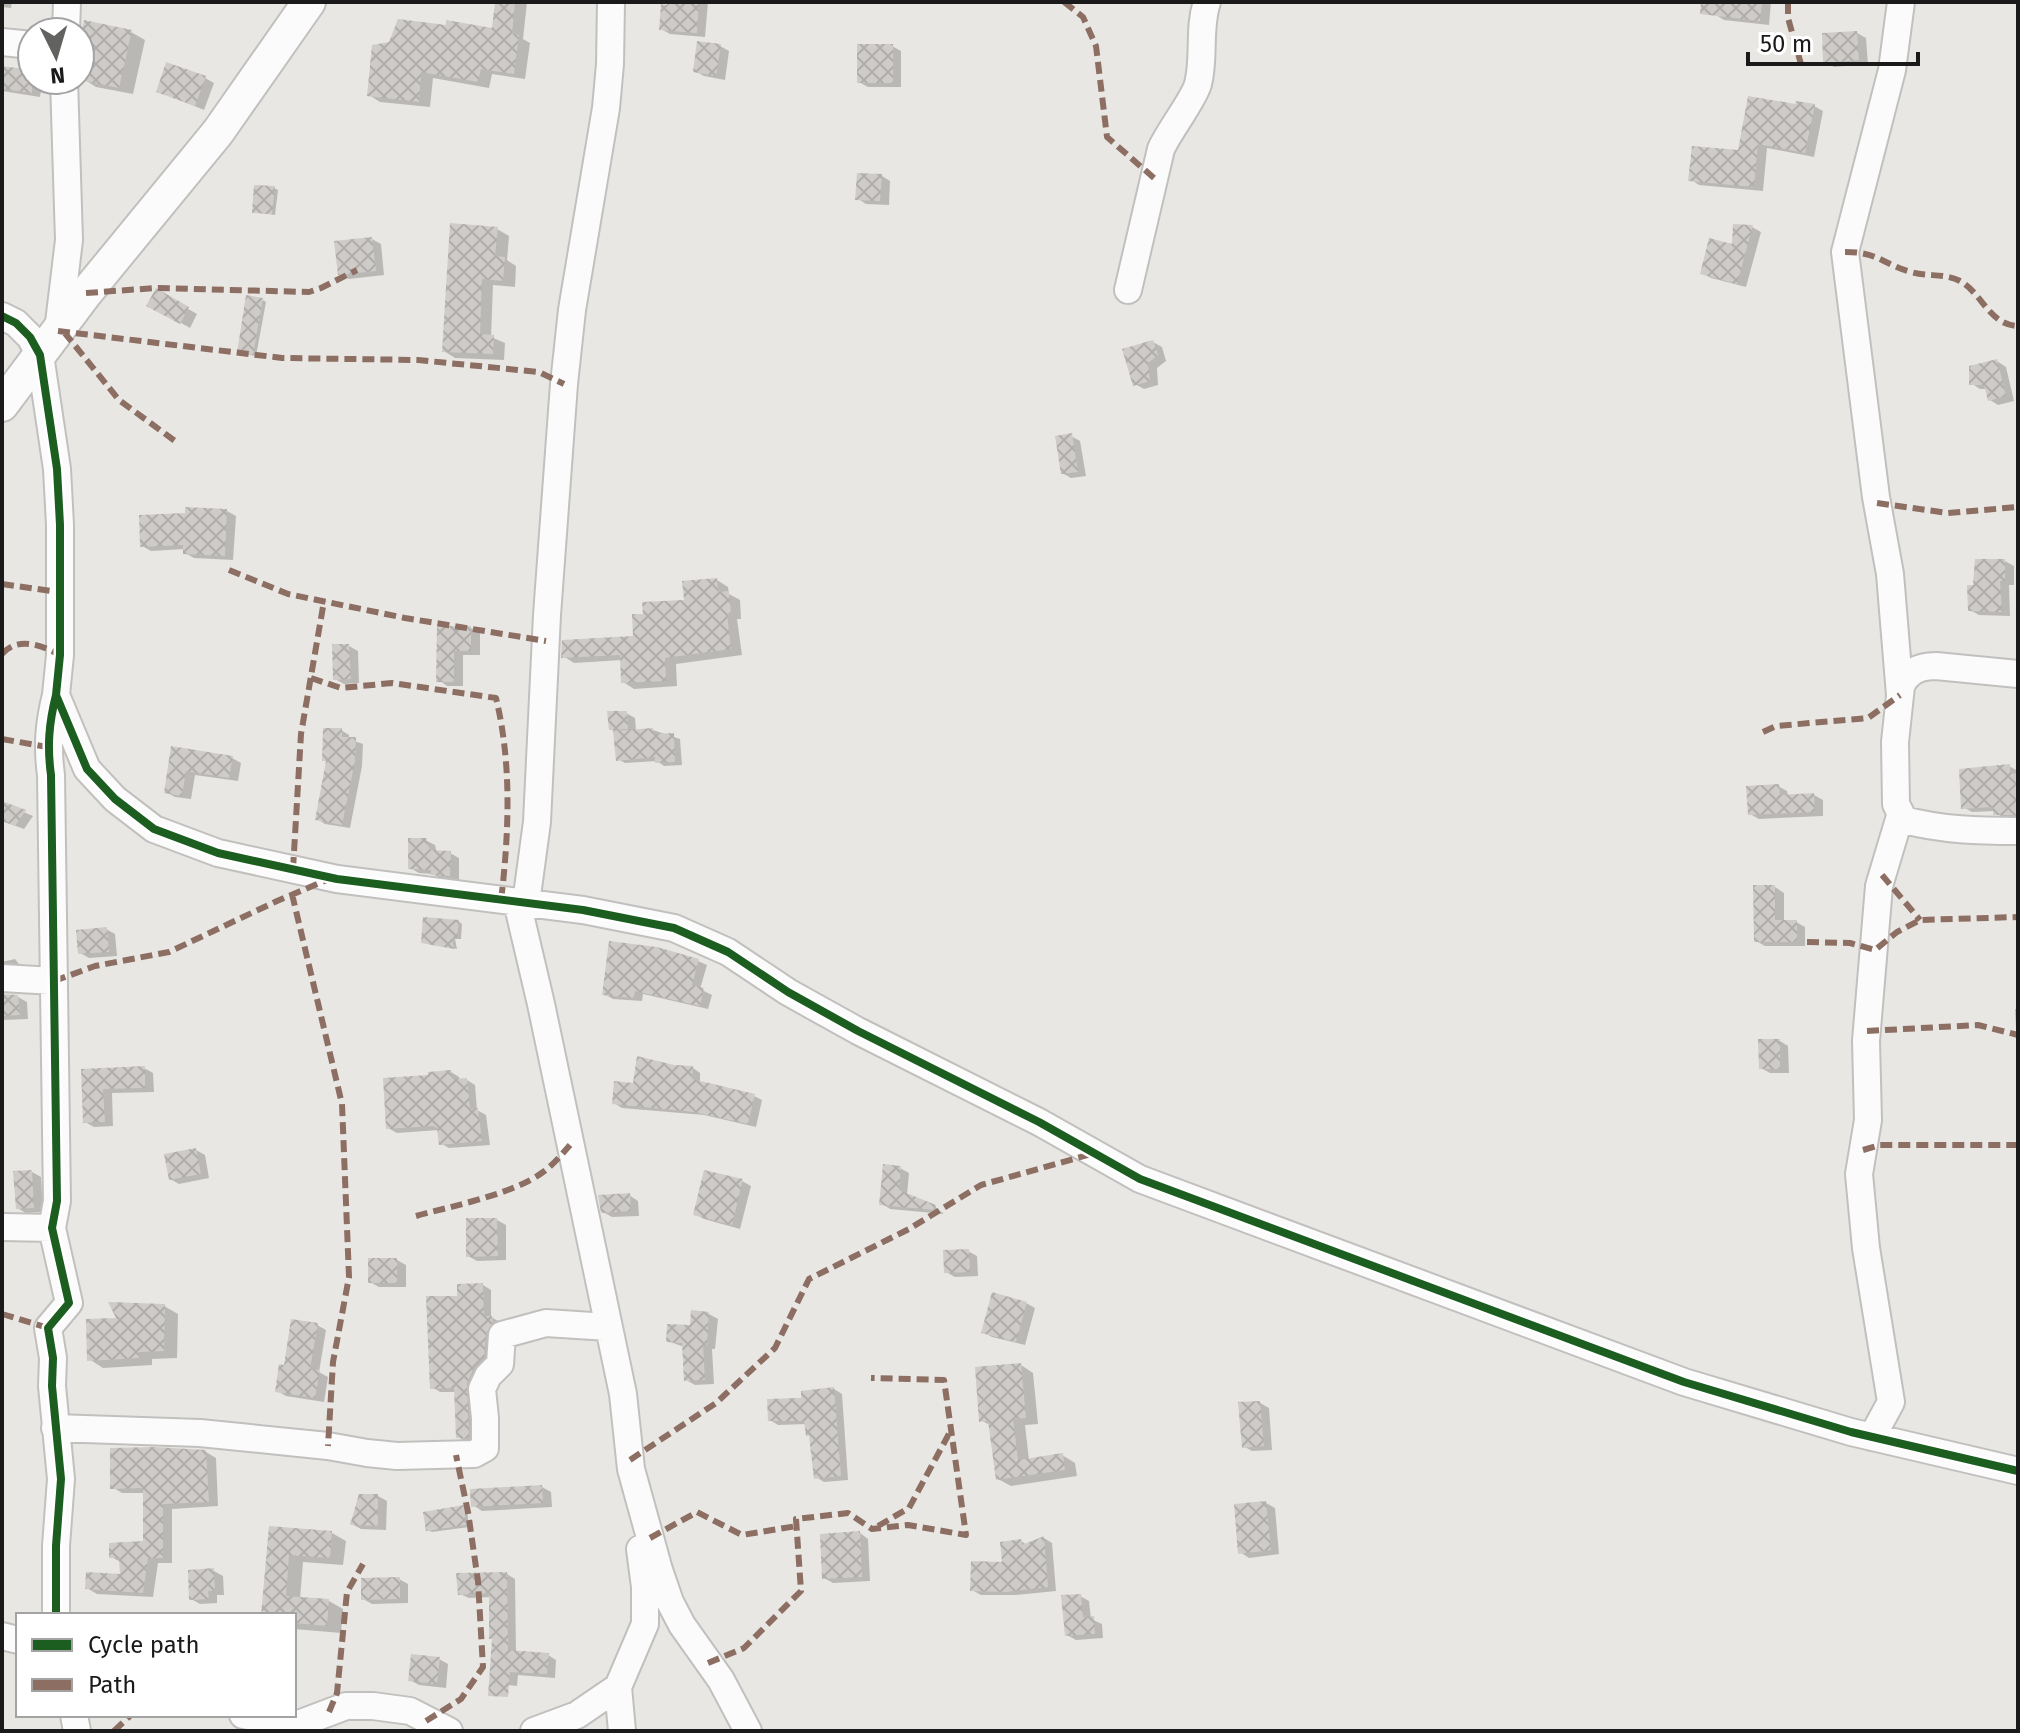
<svg xmlns="http://www.w3.org/2000/svg" width="2020" height="1733" font-family="'Fira Sans',sans-serif">
<style>
.shadow{fill:#0003}
.building{fill:url(#building-cross-hatch)}
.lines{fill:none;stroke-linecap:round;stroke-linejoin:round}
.minor-casing{stroke:#c1c0bf;stroke-width:30}
.tertiary-casing{stroke:#c1c0bf;stroke-width:36}
.minor{stroke:#fcfbfb;stroke-width:26}
.tertiary{stroke:#fcfbfb;stroke-width:32}
.quiet{stroke:#8d6e63;stroke-width:6;stroke-dasharray:12 6;stroke-linecap:butt}
.cycleway-casing{stroke:#fff;stroke-width:13}
.cycleway{stroke:#1b5e20;stroke-width:8}
</style>
<defs>
<pattern id="building-cross-hatch" width="8" height="8" patternUnits="userSpaceOnUse" patternTransform="scale(2)"><rect width="8" height="8" fill="#cecbc8"/><path d="M0 0l8 8M0 8l8-8" fill="none" stroke="#b0aeab"/></pattern>
</defs>
<rect width="100%" height="100%" fill="#e9e7e3"/>
<path class="shadow" d="M2,2H12L11,8L2,7Z
M497,2H527L523,39L530,43L525,79L492,74L489,88L433,78L430,107L380,102L369,95L494,30Z
M669,2H708L705,37L670,34L661,29Z
M1717,2H1771L1769,25L1724,20L1716,15Z
M131,32L145,40L133,94L96,87L82,78L80,47Z
M1857,33L1866,38L1868,64L1834,67L1825,61Z
M720,46L729,51L725,80L704,76L695,71Z
M892,46L901,51V87H868L859,82Z
M2,68L32,73V80H43L40,97L2,91Z
M205,78L214,83L204,110L158,91Z
M1814,106L1823,111L1814,157L1767,148L1763,191L1699,185L1690,179L1740,152L1796,107Z
M882,176L890,181L889,205L866,204L857,198Z
M274,188L278,190L275,215L254,212Z
M1752,227L1761,232L1746,287L1711,278L1702,273L1734,247Z
M497,229L509,236L507,260L516,266L515,287L493,285L491,337L505,343L504,360L455,358L444,351Z
M372,239L381,244L384,275L349,279L340,274Z
M157,291L197,314L190,328L149,305Z
M263,300L266,302L256,356L243,354L239,352Z
M1153,342L1162,347L1166,361L1157,368L1158,385L1144,389L1135,384Z
M1997,361L2006,367L2014,401L1998,405L1990,400L1987,389H1980L1971,383Z
M1071,436L1080,441L1086,476L1071,478L1062,473Z
M227,511L236,516L233,560L194,558L185,553V549L151,551L142,546Z
M2005,561L2014,566V585H2009L2010,616L1979,615L1970,610L1975,587Z
M717,580L728,587L729,594L740,600L741,619H737L742,655L676,664L677,686L634,689L623,682L622,660L574,663L563,656L635,638L645,615L686,602Z
M439,628H471L480,633V655H463V686H447L439,680Z
M349,646L358,651L359,683L344,684L335,679Z
M626,713L635,718L636,731L653,730L680,739L682,765L664,766L657,761L625,763L618,759L615,732L611,729Z
M341,730L349,735V739L363,744L362,766L350,828L325,824L317,819Z
M173,749L232,758L241,763L238,781L195,775L191,799L175,797L166,792Z
M2009,766L2018,771V820L2004,819L1995,811L1972,812L1963,807Z
M1778,786L1787,791L1788,796L1814,795L1823,800V816L1759,819L1750,814Z
M2,803L33,816L24,829L2,821Z
M425,840L435,845L437,853H450L459,858V880L442,879L433,874L419,873L410,868Z
M1775,887L1784,893V922H1796L1805,927V946H1765L1756,941Z
M458,921L462,924L461,939H455L457,949L423,942Z
M106,929L115,934L117,956L89,958L80,953Z
M15,959L19,964H2V962Z
M698,961L707,965L700,989L712,995L708,1009L643,994L642,1001L613,999L604,994Z
M2,996L18,997L27,1002L28,1019L2,1020Z
M2015,1009H2018V1030L2016,1028Z
M1780,1041L1788,1046L1789,1073H1770L1761,1068Z
M674,1067L693,1068L700,1073V1082L754,1096L762,1100L756,1127L704,1115L622,1108L614,1103Z
M144,1068L153,1073L154,1092L112,1093L113,1126L94,1127L85,1122L83,1070Z
M451,1072L459,1077L460,1080H467L475,1085L477,1110L486,1115L490,1145L449,1148L440,1143L439,1130L397,1133L388,1128L430,1077Z
M196,1150L205,1155L209,1178L179,1184L170,1179Z
M900,1168L909,1173L907,1195L935,1207L944,1214L890,1209L881,1203Z
M32,1172L41,1177L43,1212L26,1213L17,1208Z
M742,1181L751,1186L740,1229L704,1219L695,1214Z
M629,1195L638,1201L639,1216L612,1217L603,1212Z
M497,1220L506,1225V1260L477,1261L468,1256Z
M968,1251L977,1256L978,1276L955,1277L946,1272Z
M397,1260L406,1265V1287H379L370,1282Z
M483,1285L491,1290V1317L500,1322L477,1442H466L458,1437L456,1392H440L432,1387Z
M1026,1303L1035,1308L1025,1345L992,1337L983,1332Z
M164,1306L178,1314L177,1358L152,1359V1365L103,1368L89,1359Z
M709,1314L718,1319L715,1349H712L714,1384L695,1385L686,1380L684,1347L668,1341Z
M317,1325L326,1330L319,1372L328,1377L324,1402L286,1396L277,1391Z
M1021,1365L1033,1373L1038,1424L1025,1425L1029,1460L1062,1455L1075,1463L1077,1476L1011,1486L998,1479L991,1426L981,1420Z
M834,1389L842,1394L848,1480L824,1482L816,1477L811,1437L807,1424L778,1425L770,1420L804,1399Z
M1260,1403L1269,1408L1272,1450L1252,1451L1243,1446Z
M206,1452L216,1458L218,1506L172,1509V1563H158L153,1597L97,1594L87,1588L122,1576L121,1562L111,1557L145,1543V1493H122L112,1487Z
M542,1487L551,1492L552,1507L482,1511L473,1505Z
M378,1496L387,1501L386,1530L361,1529L352,1524Z
M1266,1503L1275,1508L1279,1554L1249,1558L1240,1552Z
M464,1507L467,1509L469,1527L432,1532L428,1530Z
M271,1528L332,1533L346,1541L343,1565L303,1562L300,1599L329,1601L343,1609L341,1633L294,1629V1615H263Z
M860,1533L868,1539L870,1581L833,1583L824,1578Z
M1044,1538L1052,1543L1056,1591L1016,1595H981L972,1590L1004,1564L1021,1541L1027,1545Z
M214,1571L223,1576L224,1595H217V1603L200,1604L191,1599Z
M507,1574L515,1579L516,1653L548,1655L556,1660L555,1678L518,1675L517,1686L499,1684L491,1597L469,1598L460,1594Z
M399,1579L408,1584V1603L372,1604L363,1599Z
M1080,1596L1089,1601L1091,1619L1102,1624L1103,1638L1076,1640L1067,1635Z
M439,1659L448,1664L446,1688L419,1685L410,1680Z"/>
<path class="building" d="M495,2H515L512,34L519,35L514,74L481,69L478,82L421,72L419,102L367,96L372,45L389,42L398,19L446,25V20L492,28Z
M667,2H699L697,33L659,30L661,4L667,5Z
M1701,2H1762L1760,21L1700,14Z
M84,20L132,30L119,88L80,80V39Z
M1857,31L1859,60L1823,63L1822,33Z
M697,41L721,44L716,76L693,72Z
M857,44H893V83H857Z
M166,62L206,76L195,106L156,92Z
M2,66L32,70V93L2,89Z
M1748,96L1795,104L1796,101L1815,104L1805,153L1758,144L1754,187L1688,181L1692,146L1738,150Z
M857,173L882,174L880,201L855,200Z
M254,185L275,186L272,214L252,213Z
M450,223L498,227L495,256L505,257L503,281L482,279L480,334L494,335L493,354L442,352Z
M1733,224L1753,225L1737,284L1700,274L1709,238L1732,244Z
M372,237L376,271L338,275L334,241Z
M156,288L189,307L180,324L146,306Z
M246,295L263,298L253,355L237,353Z
M1153,340L1158,355L1148,363L1150,381L1133,386L1122,349Z
M1997,359L2006,396L1988,401L1984,385H1969V366Z
M1072,433L1078,472L1061,474L1055,436Z
M185,507L227,509L225,556L183,554V545L140,547L139,515L185,513Z
M1975,559H2005V581H2000L2002,612L1968,611L1967,585H1973Z
M717,578L718,592L729,591L731,613L727,614L731,649L665,658L666,681L621,683L620,655L561,658L562,640L633,636L632,614H643L642,602L684,600L682,581Z
M437,626H471V651H454V682H436Z
M332,644H349L351,679L333,680Z
M607,711H627L628,729L609,730Z
M323,728H342V737H356L355,761L342,825L315,820L326,761H322Z
M653,728L654,734L674,733L675,762L655,763V757L616,761L613,731Z
M171,746L233,756L229,778L186,771L182,796L164,793Z
M2010,764V773L2018,774V815H1993V807L1961,809L1959,769Z
M1779,784L1780,795L1814,793L1815,812L1748,815L1746,786Z
M2,801L26,810L15,826L2,821Z
M408,838H426L430,850L451,851L450,876L431,875V870L408,869Z
M1753,885H1775V920H1797V942H1754Z
M423,917L459,920L457,938H452L454,949L421,943Z
M107,927L109,952L78,954L76,930Z
M609,941L657,947L699,959L692,985L704,988L700,1006L635,991L634,998L602,995Z
M2,994L18,995L20,1015L2,1016Z
M1758,1039H1780V1069H1759Z
M637,1056L674,1065L693,1066L692,1079L755,1094L748,1124L694,1112L612,1104L614,1081L633,1083Z
M145,1066V1088L103,1089L105,1122L83,1123L81,1069Z
M451,1070L452,1079L467,1078L470,1109L478,1108L482,1141L439,1145L437,1128L433,1126L386,1129L383,1078L428,1075V1072Z
M196,1148L201,1174L169,1180L164,1154Z
M883,1164L901,1166L899,1190L936,1205L935,1210L879,1205Z
M32,1170L34,1208L16,1209L13,1171Z
M704,1170L743,1179L732,1225L693,1215Z
M630,1193L631,1211L601,1213L598,1195Z
M466,1218H497L498,1256L466,1257Z
M969,1249L970,1272L944,1273L943,1250Z
M368,1258H397V1283H368Z
M483,1283L484,1316H492L493,1323L486,1333L484,1357L475,1365L467,1383L469,1438H456L454,1388L430,1389L426,1296H457V1284Z
M992,1292L1027,1302L1016,1342L981,1333Z
M108,1302L165,1304L164,1351L139,1352V1358L87,1361L86,1319L116,1318Z
M691,1310L709,1312L707,1345H703L705,1380L684,1381L682,1343L666,1342L667,1324L690,1325Z
M291,1319L318,1323L310,1369L320,1370L315,1398L275,1392L279,1364L284,1365Z
M1021,1363L1026,1418L1013,1419L1018,1460L1063,1453L1065,1470L996,1480L988,1421L979,1422L975,1367Z
M834,1387L841,1476L814,1479L809,1436H806L804,1421H768L767,1399L801,1398V1391Z
M1260,1401L1264,1446L1242,1448L1238,1402Z
M155,1447L206,1450L209,1502L163,1504V1558H148L143,1593L85,1589L86,1572L120,1574L119,1558H109V1543L143,1541V1488L110,1489V1448Z
M542,1485L543,1503L471,1507L470,1489Z
M359,1494H378V1526L350,1525Z
M1266,1501L1271,1550L1238,1554L1234,1504Z
M464,1505L466,1525L426,1531L423,1512Z
M269,1526L332,1531L330,1558L289,1555L286,1596L329,1599L327,1626L294,1623V1615H261Z
M860,1531L862,1577L822,1579L820,1534Z
M1044,1536L1048,1587L1006,1592L970,1591L971,1561L1002,1562L1000,1542L1021,1539L1022,1545Z
M214,1568L215,1590L208,1591L209,1599L189,1600L188,1570Z
M507,1572L508,1650L549,1653L547,1674L510,1672L508,1697L488,1696L492,1639H489V1593L458,1595L456,1573Z
M400,1577V1599L361,1600V1578Z
M1081,1594L1083,1617L1094,1616L1095,1634L1065,1636L1061,1595Z
M411,1654L440,1657L437,1684L408,1681Z"/>
<g class="lines">
<g class="minor-casing">
<path id="minor" d="M66,32L67,2
M2,42L32,45
M1128,290L1161,149C1169,131 1194,99 1198,84C1205,57 1198,29 1207,2
M2,316L16,323L30,337L40,355L57,469L60,525V655L56,695L87,769L115,799L154,829L218,853L337,879L583,910L674,928L728,952L788,992L858,1031L1039,1122L1140,1179L1684,1382L1851,1432L2018,1471
M58,331L69,240L64,80
M2018,674L1936,666C1920,666 1908,671 1901,686L1895,742L1896,804L1904,820C1942,830 1979,831 2018,831
M56,695C49,723 47,746 51,775L57,1201L52,1228L69,1303L48,1328L53,1358L52,1386L61,1479L56,1546V1615
M1900,695L1890,574L1876,497L1845,252L1892,70L1901,2
M517,902L541,1004L623,1394L631,1469L659,1570L670,1602L682,1625L721,1680L748,1731
M526,903L537,822L547,615L564,384L572,310L606,108L610,64L611,2
M2,978L54,981
M2,1227L52,1228
M55,1428L200,1433L328,1446L367,1453L397,1456L474,1454L485,1448V1418L482,1389L488,1376L500,1364L502,1335L546,1323L608,1327
M1872,1437L1891,1402L1866,1248L1859,1174L1868,1120L1866,1041L1879,886L1900,816
M2,1636L18,1640
M74,1715L77,1731
M243,1715L296,1725L346,1706H373L410,1711L449,1731
M534,1731L577,1715L618,1687
M622,1731L618,1687L645,1624V1587L640,1549"/>
</g>
<g class="tertiary-casing">
<path id="tertiary" d="M2,405L86,293L218,132L309,2"/>
</g>
<use href="#minor" class="minor"/>
<use href="#tertiary" class="tertiary"/>
<path class="quiet" d="M1064,2L1083,17L1096,46L1107,137L1154,178
M1788,2V18L1801,64
M1845,252C1879,252 1882,264 1911,272C1927,277 1945,273 1960,281C1982,293 1989,325 2018,326
M86,293L156,288L309,292L321,288L357,270
M58,331L282,358L418,360L539,372L564,384
M64,332L119,400L175,441
M1877,503L1948,513L2018,507
M229,570L288,594L405,618L546,641
M2,584L59,592
M2,654C18,636 41,645 60,655
M311,678L341,688L392,683L496,698C512,764 509,833 501,901
M1763,732L1776,726L1868,718L1900,695
M2,739L47,747
M293,869L301,734L324,601
M1882,875L1920,920
M292,894L342,1104L349,1277L333,1362L328,1446
M1807,942L1850,943L1875,950L1897,932L1920,920L2018,917
M54,981L95,966L169,952L277,901L329,879
M1867,1031L1978,1025L2018,1035
M1863,1150L1880,1145H2018
M416,1216C452,1206 514,1194 543,1172C553,1165 562,1154 570,1145
M2,1314L48,1328
M630,1460L716,1403L775,1348L809,1279L909,1229L981,1185L1095,1153
M878,1526L909,1508L951,1430
M650,1538L697,1512L742,1535L797,1526
M708,1663L744,1648L801,1591L796,1519L848,1513L872,1529L908,1525L966,1535L944,1380L871,1378
M329,1712L337,1693L347,1592L363,1564
M426,1721L461,1699L483,1667L478,1581L468,1512L456,1455
M114,1731L131,1715"/>
<g class="cycleway-casing">
<path id="cycleway" d="M2,316L16,323L30,337L40,355L57,469L60,525V655L56,695L87,769L115,799L154,829L218,853L337,879L583,910L674,928L728,952L788,992L858,1031L1039,1122L1140,1179L1684,1382L1851,1432L2018,1471
M56,695C49,723 47,746 51,775L57,1201L52,1228L69,1303L48,1328L53,1358L52,1386L61,1479L56,1546V1615"/>
</g>
<use href="#cycleway" class="cycleway"/>
</g>
<rect width="2020" height="1733" fill="none" stroke="#1a1a1a" stroke-width="8"/>
<rect x="16" y="1613" width="280" height="104" fill="#ffffff" stroke="#a3a3a3" stroke-width="2"/>
<rect x="32" y="1639" width="40" height="12" fill="#1b5e20" stroke="#a3a3a3" stroke-width="2"/>
<text x="88" y="1653" font-size="24" fill="#1a1a1a">Cycle path</text>
<rect x="32" y="1679" width="40" height="12" fill="#8d6e63" stroke="#a3a3a3" stroke-width="2"/>
<text x="88" y="1693" font-size="24" fill="#1a1a1a">Path</text>
<g transform="translate(56 56) rotate(175)"><circle r="38" fill="#ffffff" stroke="#a3a3a3" stroke-width="2"/>
<path d="M0-6L14 30L0 20L-14 30Z" fill="#626260"/>
<text y="-12" font-size="22" font-weight="bold" text-anchor="middle" fill="#1a1a1a">N</text>
</g>
<path d="M1748 52v12h170v-12" fill="none" stroke="#1a1a1a" stroke-width="4"/>
<text x="1760" y="52" font-size="24" fill="#1a1a1a" stroke="#ffffff" stroke-width="6" paint-order="stroke">50 m</text>
</svg>
